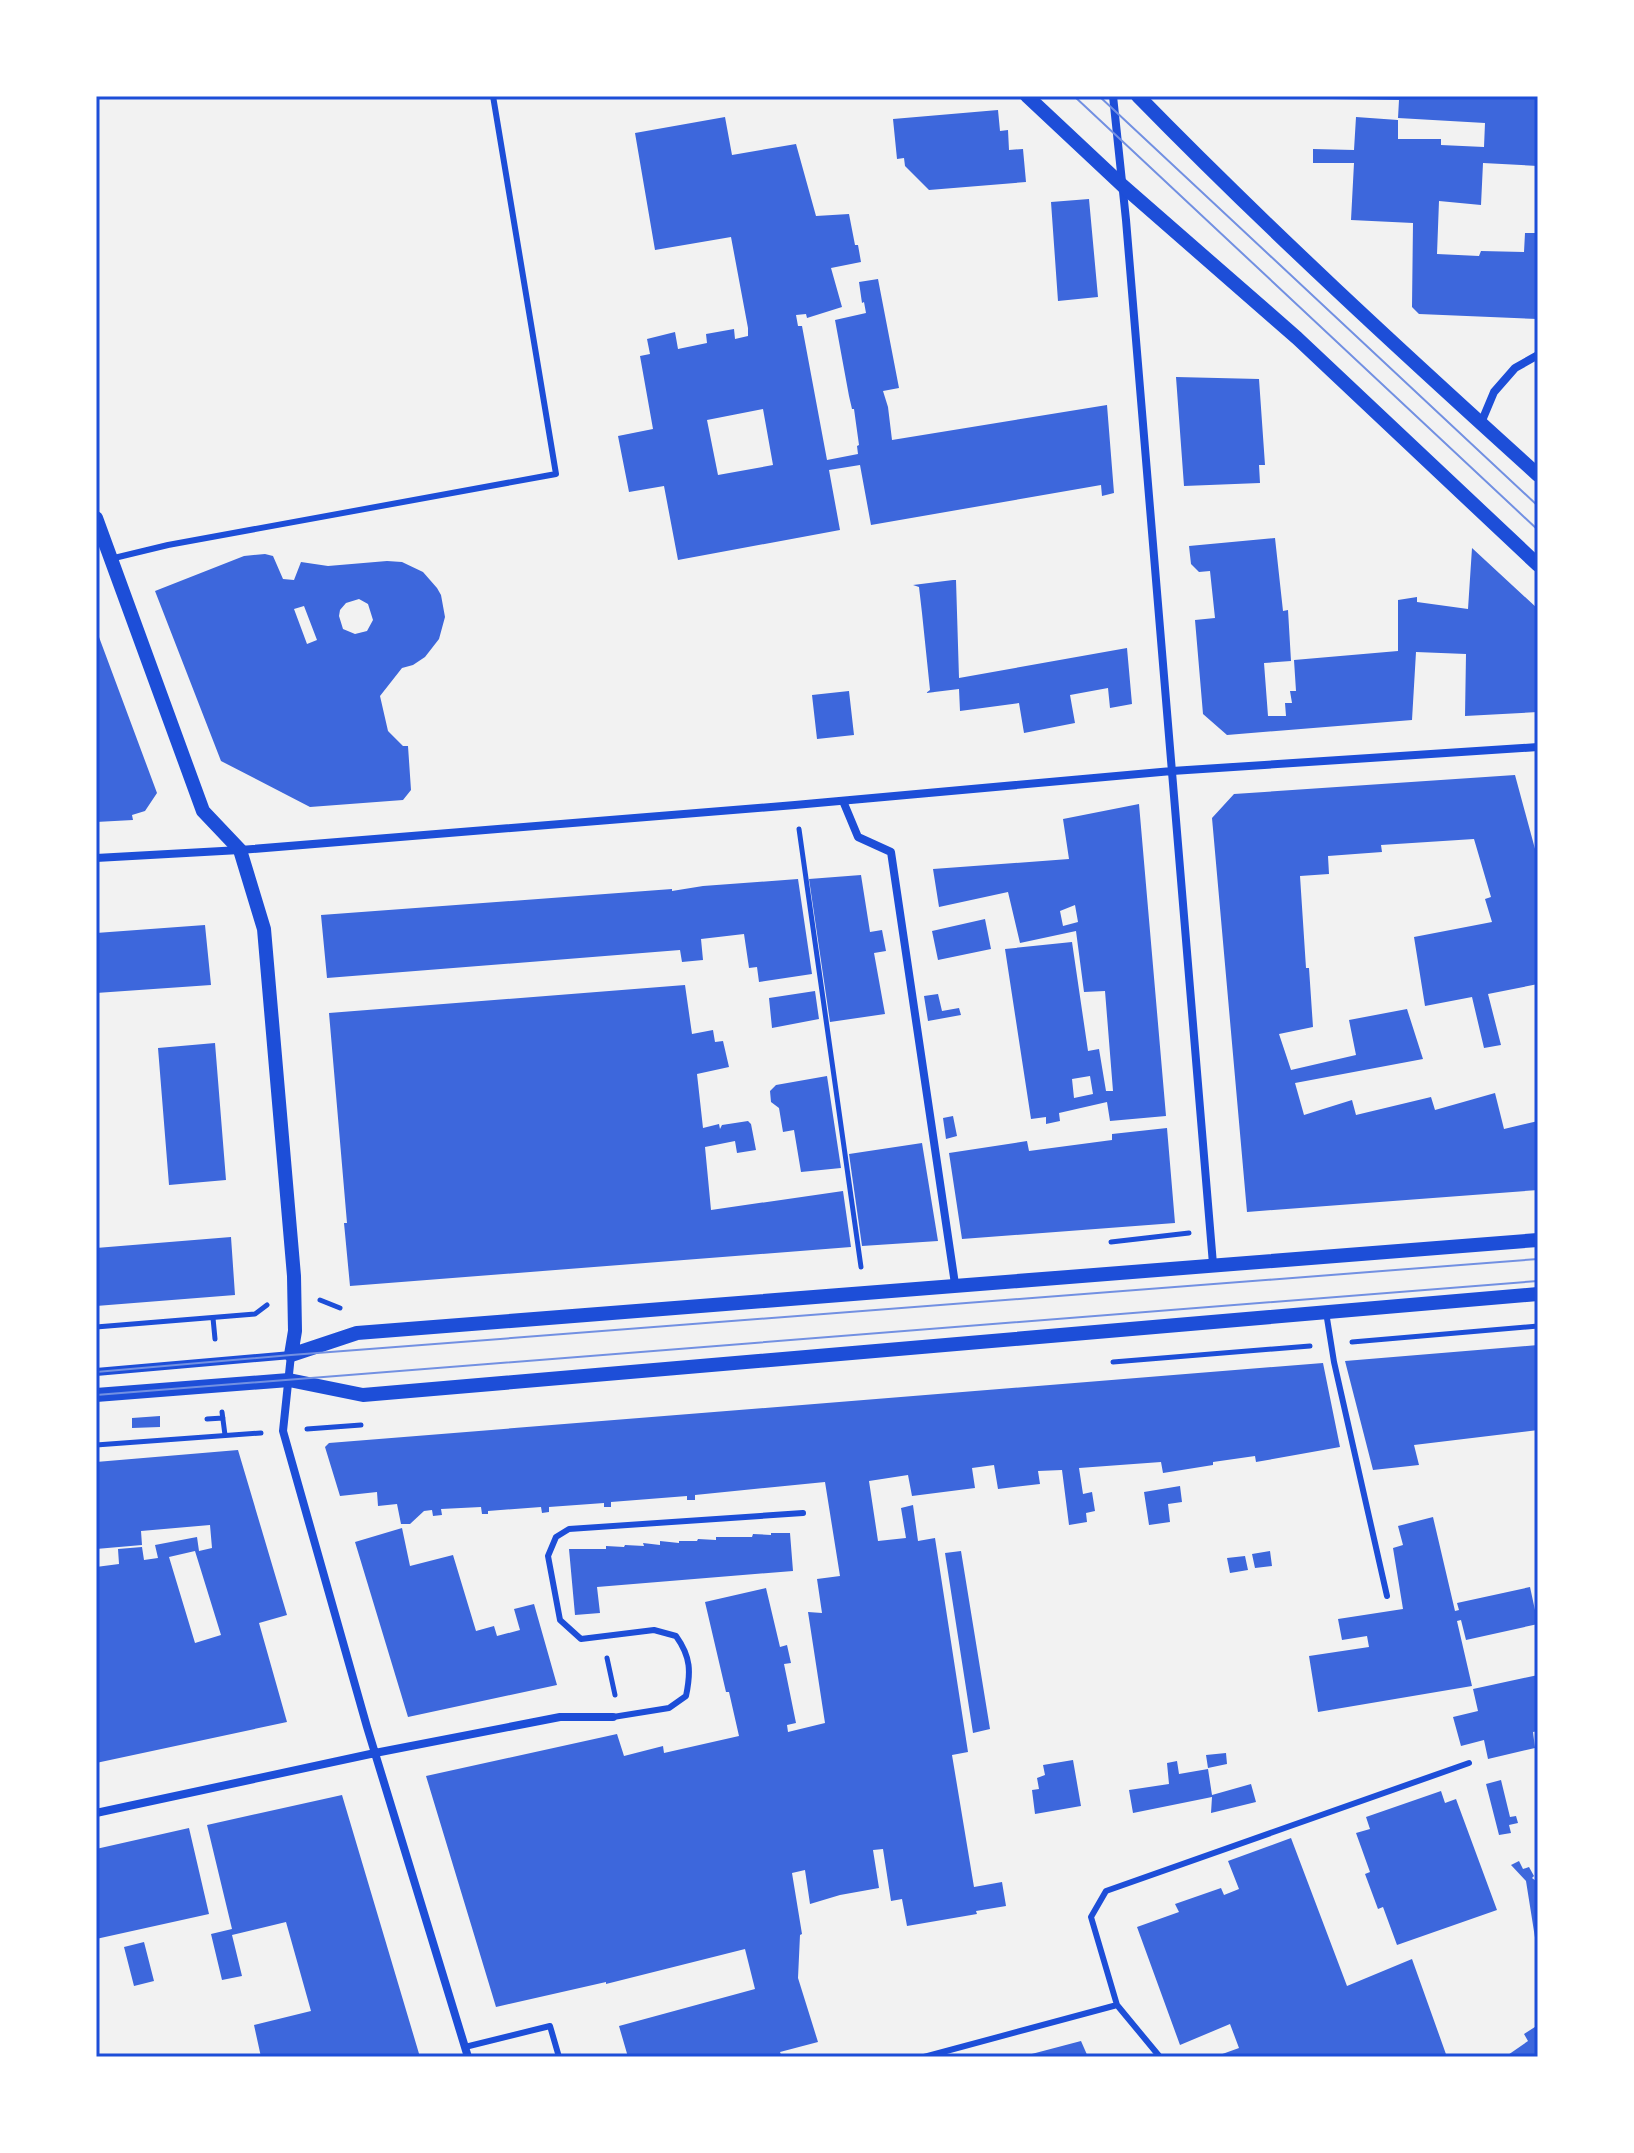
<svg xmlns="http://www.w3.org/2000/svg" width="1634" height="2153" font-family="Poppins,sans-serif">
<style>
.building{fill:#3d67dc;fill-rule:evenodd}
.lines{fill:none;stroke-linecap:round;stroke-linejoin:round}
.path{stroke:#1d4ed8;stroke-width:5}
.service{stroke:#1d4ed8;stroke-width:6}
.minor{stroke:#1d4ed8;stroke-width:8}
.tertiary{stroke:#1d4ed8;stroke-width:14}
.tram{stroke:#7290e2;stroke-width:2}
.neatline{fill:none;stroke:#1d4ed8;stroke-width:3}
</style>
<rect width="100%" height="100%" fill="#f2f2f2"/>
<path class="building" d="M1332,96H1538V166L1483,163L1481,205L1439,201L1437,254L1479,256L1481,251L1524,252L1525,233H1538V319L1419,314L1412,307L1413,223L1351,220L1354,163H1313V149L1354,150L1356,117L1398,120V139H1441V145L1484,147L1485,123L1398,118L1399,100L1332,99Z
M998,110L1000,131L1008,130L1009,150L1023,149L1026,182L929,190L905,166L904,158L897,159L893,119Z
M725,117L732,155L796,144L816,216L849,214L855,245H858L861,262L831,268L842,307L807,318L806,314L796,315L798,326H802L827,460L858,454L857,446L859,445L854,409H852L849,396L835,320L866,313L864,302L862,303L859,282L878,279L899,388L883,391L888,407L892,440L1107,405L1114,493L1102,496L1101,485L871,525L860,465L829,470L840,530L678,560L664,486L629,492L618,436L653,429L640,356L650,354L647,339L675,332L678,349L707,343L706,334L734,329L735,339L748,336V328L731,237L655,250L635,133ZM763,409L773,465L718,475L707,420Z
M1089,199L1098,297L1058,301L1051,202Z
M1176,377L1259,379L1265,465H1259L1260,483L1184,486Z
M1275,538L1283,611L1288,610L1291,661L1264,663L1268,716H1286L1285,703H1292L1290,691H1296L1294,660L1398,651V600L1417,597V602L1468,609L1472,548L1538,609V712L1465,716L1466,654L1416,652L1412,720L1227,735L1203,714L1195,620L1215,618L1210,571L1199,572L1191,564L1189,546Z
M265,554L273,556L283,579L294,580L301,562L328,566L387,561L402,562L423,572L437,588L441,595L445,617L439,639L425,657L413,665L402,668L380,696L388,731L403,746H408L411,790L403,800L310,807L221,761L155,591L244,556ZM359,599L368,604L373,620L367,631L355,634L343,629L339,616L340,610L346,603ZM304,606L317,640L307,644L294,609Z
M953,580H956L959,678L1127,648L1132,704L1110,708L1108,688L1070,695L1075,723L1024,733L1019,703L960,711L959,689L926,693L930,690L922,613L919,587L913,585Z
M96,629L157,793L145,811L132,815L133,820L96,822Z
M849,691L854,735L817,739L812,695Z
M1515,775L1538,860V984L1488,994L1501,1045L1484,1048L1472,997L1425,1006L1414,937L1492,922L1485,899L1491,897L1474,839L1381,845L1382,852L1328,856L1329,874L1300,876L1306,968H1309L1313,1027L1279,1034L1291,1070L1356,1055L1349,1020L1407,1009L1423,1059L1295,1083L1304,1115L1352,1100L1356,1115L1431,1097L1435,1110L1495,1093L1504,1129L1538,1121V1190L1247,1212L1212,818L1234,794Z
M1139,804L1166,1116L1110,1121L1107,1102L1059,1113L1060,1121L1046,1124V1117L1031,1119L1005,949L1072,942L1088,1051L1099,1049L1106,1091H1113L1105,991L1084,992L1076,931L1020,943L1008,892L939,907L933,869L1069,859L1063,819ZM1075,905L1078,922L1063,926L1060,911ZM1090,1076L1093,1094L1074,1098L1072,1079Z
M861,875L870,932L882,930L886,951L874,953L885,1014L830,1022L809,879Z
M798,879L812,974L759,982L757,967L749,968L744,934L701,939L703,960L682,962L680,950L327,978L321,915L672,889V891L703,886Z
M985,919L991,949L938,960L932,931Z
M205,925L211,985L96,993V933Z
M685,985L692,1034L713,1030L715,1042L723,1041L729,1067L697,1074L703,1128L719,1124L720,1129L722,1125L748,1121L751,1124L756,1150L737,1153L735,1141L705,1147L711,1210L843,1191L851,1247L350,1286L344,1223H347L329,1013Z
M815,991L819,1019L772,1028L769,998Z
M938,994L942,1011L959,1008L961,1015L928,1021L924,996Z
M215,1043L226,1180L169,1185L158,1048Z
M827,1076L841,1168L801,1172L794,1130L783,1132L779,1108L771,1102L770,1091L776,1085Z
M953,1116L957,1136L946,1139L943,1118Z
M1167,1128L1175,1223L962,1239L949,1153L1027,1141L1029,1151L1112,1140V1134Z
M922,1143L938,1241L862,1246L849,1154Z
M231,1237L235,1295L96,1306V1248Z
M1538,1345V1430L1414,1445L1419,1465L1373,1470L1345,1361Z
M1323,1363L1340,1447L1256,1462L1255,1456L1213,1462V1465L1163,1473L1161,1462L1079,1468L1083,1494L1092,1492L1095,1511L1086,1513L1087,1522L1069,1525L1062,1470L1038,1471L1040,1484L998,1489L994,1465L972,1468L975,1488L912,1496L908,1475L869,1481L878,1541L906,1538L901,1508L913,1505L918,1541L935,1538L968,1752L952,1755L974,1887L1002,1882L1006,1906L976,1911L977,1914L907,1926L902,1899L891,1901L883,1849L873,1850L879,1888L840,1895L810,1904L805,1870L792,1873L802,1934L800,1935L798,1978L818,2042L780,2052L782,2057H628L619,2026L755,1989L745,1949L606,1984V1982L496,2007L426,1776L617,1734L624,1756L663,1746L664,1753L739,1736L729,1692H726L705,1602L766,1588L780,1647L787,1645L791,1663L784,1664L796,1723L787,1725L788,1732L825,1723L808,1612L822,1613L817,1579L840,1576L825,1482L695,1495V1500H687V1496L611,1502V1507H604V1503L549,1507V1512L542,1513L541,1507L488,1511V1514H482L481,1507L441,1509L442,1515L433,1516L432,1510L424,1511L410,1524H401L397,1504L378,1506L377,1492L340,1496L325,1447L329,1443Z
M160,1416V1427L132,1428V1418Z
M238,1450L287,1615L259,1623L287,1722L96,1763V1567L119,1564L118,1549L142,1547L144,1560L158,1558L155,1545L197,1537L199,1551L212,1548L210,1525L141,1531L142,1545L96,1549V1462ZM195,1551L221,1635L195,1643L169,1557Z
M1180,1486L1182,1502L1168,1504L1170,1522L1149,1525L1144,1492Z
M1433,1517L1455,1611L1459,1610L1457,1603L1530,1587L1538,1624L1466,1640L1461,1620L1457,1621L1472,1686L1318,1712L1309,1656L1369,1647L1367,1636L1342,1640L1338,1619L1403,1609L1393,1548L1403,1545L1398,1526Z
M402,1528L410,1566L453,1555L476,1631L494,1626L497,1636L520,1630L514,1609L534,1604L557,1685L408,1717L355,1542Z
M771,1533H790L793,1571L597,1587L600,1613L575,1615L569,1549H606V1546L624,1547L625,1545L644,1546L643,1543L660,1545V1541L679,1543V1541H697L698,1539L716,1540V1537H752L753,1534L771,1535Z
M961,1551L990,1729L973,1733L945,1553Z
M1270,1551L1272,1566L1255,1568L1252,1554Z
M1245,1556L1248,1570L1230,1573L1227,1558Z
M1538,1675V1731L1533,1732L1535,1748L1488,1759L1484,1740L1461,1746L1453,1717L1478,1711L1473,1689Z
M1226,1753L1227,1764L1208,1768L1206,1755Z
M1073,1760L1081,1806L1035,1814L1032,1790L1039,1789L1037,1778L1045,1775L1043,1765Z
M1177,1761L1179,1774L1208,1769L1212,1795L1251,1784L1256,1802L1211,1813L1212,1797L1133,1813L1129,1790L1169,1784L1167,1763Z
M1501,1780L1510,1817L1516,1816L1518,1823L1509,1825L1511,1833L1499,1835L1486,1784Z
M1441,1791L1445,1803L1456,1799L1497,1910L1397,1945L1383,1907L1378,1909L1365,1874L1370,1872L1356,1833L1370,1829L1366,1817Z
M342,1795L420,2057H261L254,2025L311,2011L286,1922L232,1935L242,1976L222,1980L211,1934L232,1929L207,1825Z
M189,1828L209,1914L96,1939V1849Z
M1291,1838L1347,1986L1412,1959L1447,2057H1214L1239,2048L1230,2024L1180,2045L1137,1927L1179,1912L1175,1904L1221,1888L1224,1895L1239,1889L1228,1861Z
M1519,1861L1523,1869L1529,1867L1534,1876L1532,1878L1536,1881L1538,1893V1943L1536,1944L1526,1881L1511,1865Z
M144,1942L154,1981L134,1986L124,1947Z
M1538,2025V2057H1505L1528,2041L1524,2034Z
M1081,2041L1088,2057H1024V2056Z"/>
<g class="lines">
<path class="path" d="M799,829L861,1267
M1111,1242L1189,1233
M320,1300L340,1308
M213,1318L215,1339
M96,1327L255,1314L267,1305
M1352,1342L1538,1326
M1113,1362L1310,1346
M222,1412L225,1435
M207,1419L223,1418
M307,1429L361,1425
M96,1445L261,1433
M607,1658L615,1695"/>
<path class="service" d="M110,559L168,545L556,474L493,96
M1326,1312L1334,1362L1387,1596
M613,1717L669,1708L686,1696C691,1672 691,1657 676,1636L654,1630L581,1639L560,1620L548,1556L556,1537L569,1529L803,1513
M465,2047L550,2026L559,2057
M924,2057L1117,2005
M1160,2057L1117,2005L1091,1917L1106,1891L1469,1763"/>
<path class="minor" d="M1113,96L1126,220L1213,1264
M1481,423L1494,392L1515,368L1538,355
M843,801L858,837L891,852L955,1284
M96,858L240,850L795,805L1172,771L1538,747
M96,1372L291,1355L283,1431L367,1727L468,2057
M96,1813L375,1753L560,1717H613"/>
<path class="tertiary" d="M1027,96L1123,186L1297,338L1538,565
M1138,96C1266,227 1402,352 1538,475
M96,518L203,811L240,850L264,929L294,1276L295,1331L291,1355L357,1333L1538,1240
M96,1395L289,1380L363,1395L1538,1294"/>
<path class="tram" d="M1074,96L1538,530
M1099,96L1538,506
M96,1372L291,1355L1538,1259
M96,1395L1538,1281"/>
</g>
<rect width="1634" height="2153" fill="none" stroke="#ffffff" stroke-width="196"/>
<rect x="98" y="98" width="1438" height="1957" class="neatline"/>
</svg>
